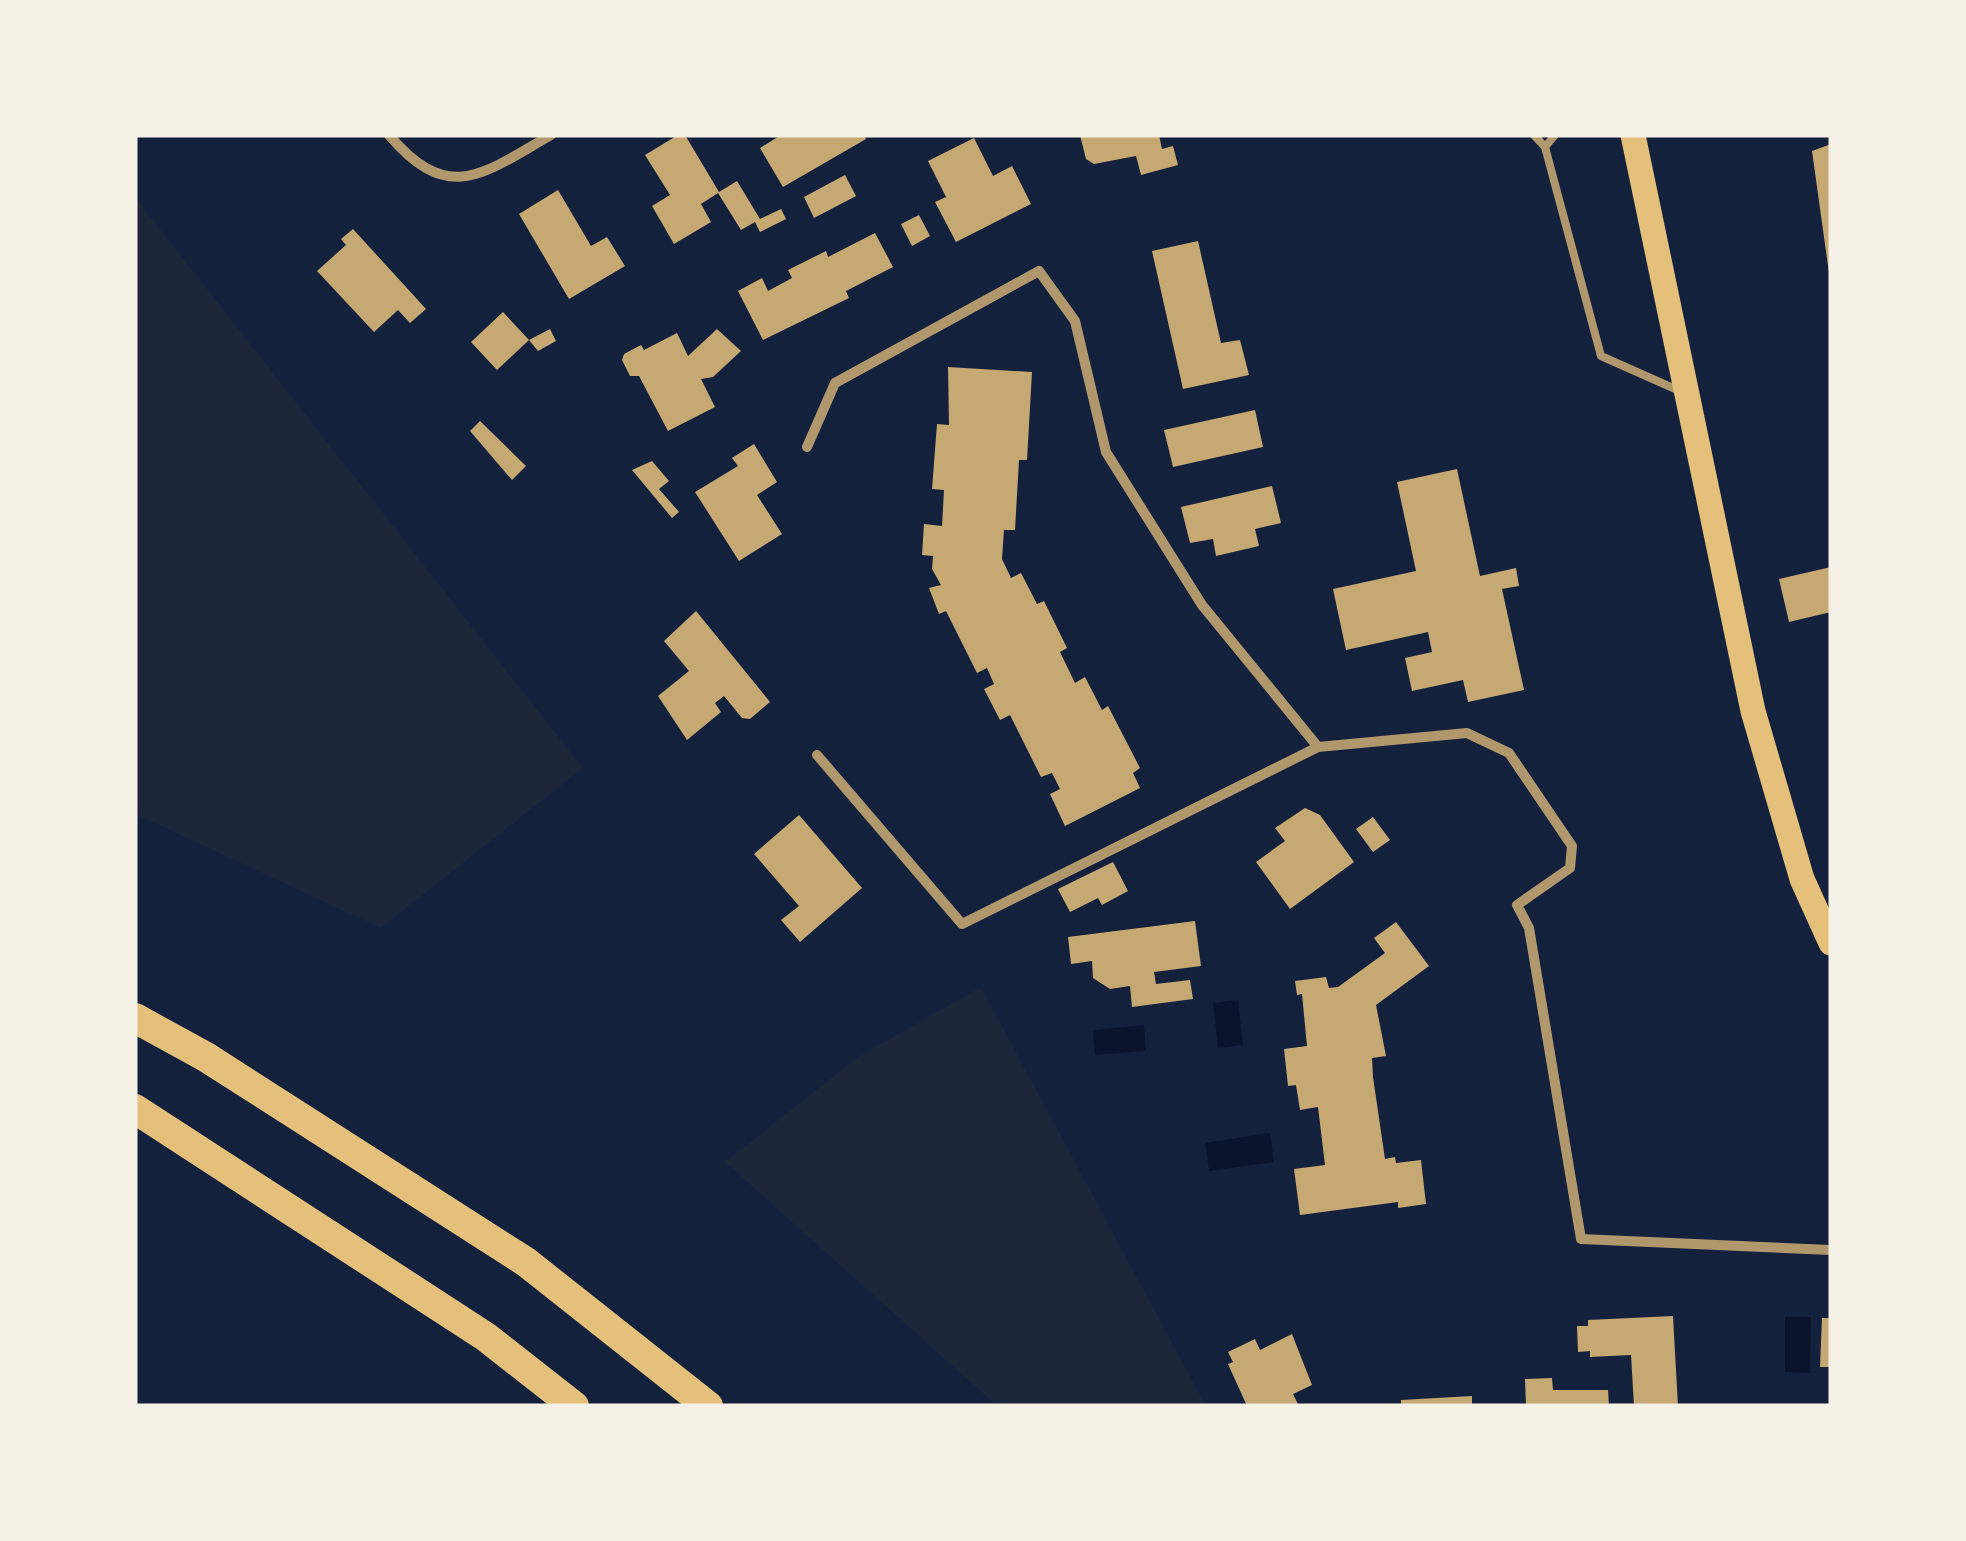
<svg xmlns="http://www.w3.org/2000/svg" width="1966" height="1541" font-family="'DejaVu Sans',sans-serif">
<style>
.green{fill:#1d2539}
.water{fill:#0b132b}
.building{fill:#c6a872}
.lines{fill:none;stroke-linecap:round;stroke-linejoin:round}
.service{stroke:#b1986c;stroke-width:8}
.minor{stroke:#b1986c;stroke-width:10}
.primary{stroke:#e5c07b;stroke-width:25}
.motorway{stroke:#e5c07b;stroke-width:30}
</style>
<rect width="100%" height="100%" fill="#14213d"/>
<path class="green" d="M135,197L583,768L381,928L135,814Z
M981,987L1206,1406H997L725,1162L858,1057Z"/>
<path class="water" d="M1238,1000L1243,1045L1218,1048L1213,1003Z
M1144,1025L1146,1051L1095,1055L1093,1030Z
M1270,1133L1274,1162L1209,1171L1205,1143Z
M1785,1317H1811L1810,1373L1785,1372Z"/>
<path class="building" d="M678,135H685L719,192L737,181L760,219L781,209L786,219L760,232L755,222L741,230L718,193L701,204L711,222L674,244L652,206L670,195L645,155Z
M781,135H864L866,139L783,187L760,148Z
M1080,135H1159L1162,149L1173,146L1178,165L1141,175L1136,156L1094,164L1086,159Z
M974,138L993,176L1012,166L1031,204L956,242L935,202L946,197L928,161Z
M1831,144V272L1829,273L1812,151Z
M845,175L856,196L814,218L804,197Z
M558,190L591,246L607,237L625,266L569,299L519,214Z
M919,215L930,236L912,246L901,224Z
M353,229L426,309L410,323L398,310L374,332L317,271L346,245L341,239Z
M875,233L893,267L846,291L849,298L763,340L738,291L762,278L768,291L792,278L788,270L826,251L828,257Z
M1198,241L1221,343L1240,340L1249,375L1183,389L1152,251Z
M503,312L529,340L497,370L471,342Z
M550,329L556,341L538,351L529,340Z
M717,329L741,351L713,377L701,379L715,407L668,431L639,376H630L622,360L624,354L641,345L644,350L677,333L688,356Z
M948,367L1032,372L1027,460H1019L1015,530H1004L1002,559L1011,578L1021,573L1037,604L1044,601L1067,648L1060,652L1075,683L1085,677L1102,710L1108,706L1140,768L1133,773L1140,788L1065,826L1050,794L1060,789L1052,773L1041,777L1010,715L1000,720L984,689L994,684L987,668L977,673L946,611L939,614L929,588L941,585L932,569L933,556L922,555L924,524L942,526L944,490L932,489L937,424L949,425Z
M1255,410L1263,447L1173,467L1164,430Z
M480,421L526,466L512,480L470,431Z
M754,444L777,482L757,495L782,534L739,561L695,492L738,466L732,458Z
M652,461L669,481L659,489L679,512L672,518L632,470Z
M1457,469L1480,576L1516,568L1519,586L1502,589L1524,690L1468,702L1463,680L1412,691L1405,658L1432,652L1428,632L1346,650L1333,589L1416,571L1397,482Z
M1272,486L1281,523L1255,529L1259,546L1216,556L1213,539L1190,543L1181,507Z
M1831,567V612L1789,622L1779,579Z
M696,611L770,702L750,719L742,718L724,696L715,703L721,712L687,740L658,696L689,671L664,641Z
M1305,808L1320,815L1354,862L1290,909L1256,862L1285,841L1275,828Z
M799,815L862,888L800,942L781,920L799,906L754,854Z
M1373,817L1390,840L1373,852L1356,829Z
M1113,862L1128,891L1102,905L1098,898L1070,912L1058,889Z
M1195,921L1201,966L1154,972L1156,984L1190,980L1193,999L1132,1007L1130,986L1110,989L1093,978L1092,961L1071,964L1068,937Z
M1396,922L1429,966L1376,1005L1386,1056L1372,1058L1373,1077L1385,1159L1395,1157L1396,1163L1421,1160L1426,1204L1398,1208V1202L1300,1215L1294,1169L1325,1165L1318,1107L1300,1110L1296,1085L1288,1086L1284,1049L1307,1046L1302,994L1297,995L1295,981L1326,977L1329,988L1338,987L1385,953L1374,938Z
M1673,1316L1678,1406H1634L1631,1355L1590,1357V1351L1578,1352L1577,1326H1588V1320Z
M1822,1318H1831V1367H1820Z
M1292,1334L1312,1385L1293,1394L1299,1406H1247L1228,1364L1233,1362L1228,1352L1255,1339L1260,1350Z
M1552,1378L1553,1390H1608L1609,1406H1526L1525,1379Z
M1472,1396V1406H1401V1400Z"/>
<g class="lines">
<path class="service" d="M1534,135L1545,147
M1555,135L1545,147L1601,356L1682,392"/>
<path class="minor" d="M389,135C449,206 484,173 551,135
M807,447L835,383L1039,271L1075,321L1106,452L1202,605L1318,747
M817,755L962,924L1318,747L1467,733L1509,753L1572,846L1570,868L1517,905L1529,928L1581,1239L1831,1250"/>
<path class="primary" d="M1633,135L1753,711L1802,879L1831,943"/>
<path class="motorway" d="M135,1018L206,1057L526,1262L708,1406
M135,1109L486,1337L574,1406"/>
</g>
<rect width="1966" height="1541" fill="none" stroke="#f6f1e7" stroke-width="275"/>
</svg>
